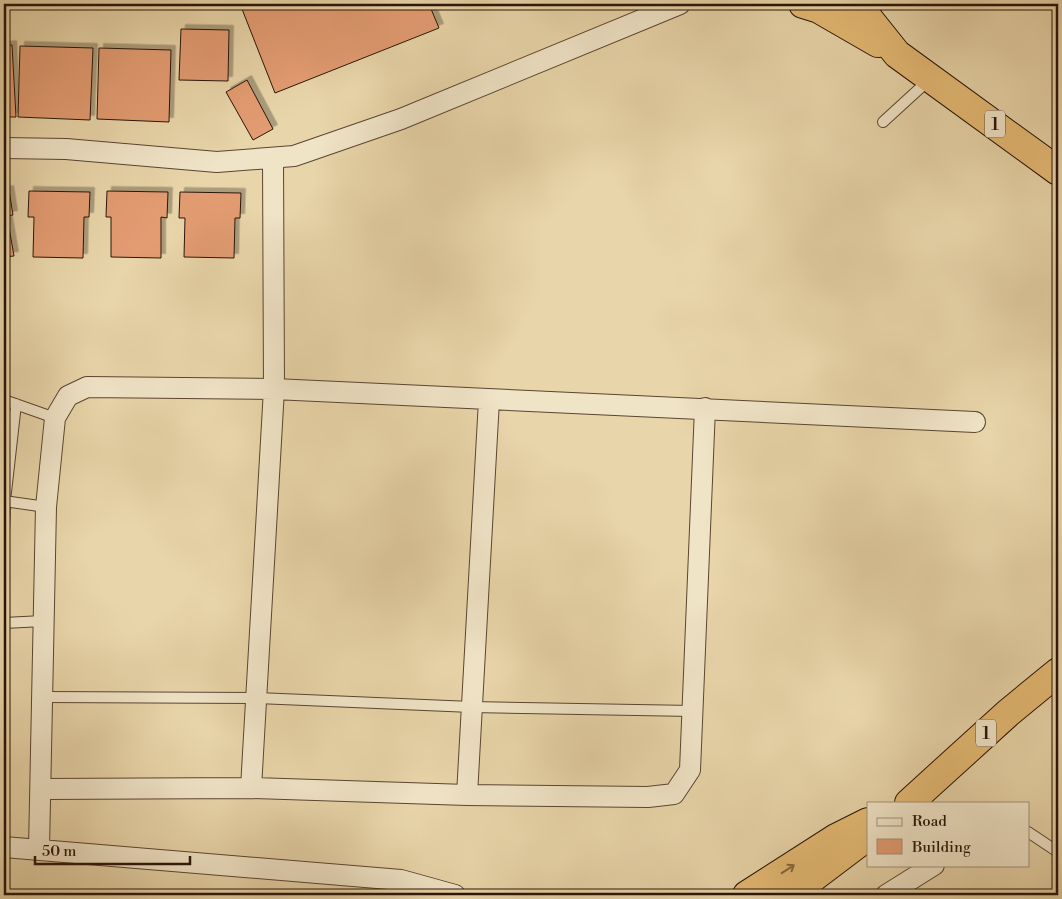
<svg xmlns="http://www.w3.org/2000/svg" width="1062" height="899" font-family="'Libre Bodoni',serif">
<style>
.building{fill:#e39c72;stroke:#2a1509;filter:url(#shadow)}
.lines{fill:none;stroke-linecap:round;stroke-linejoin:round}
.service-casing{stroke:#5a4531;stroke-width:12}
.minor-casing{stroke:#5a4531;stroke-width:22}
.trunk-casing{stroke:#2a1509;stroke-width:30}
.service{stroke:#f0e4c7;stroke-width:10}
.minor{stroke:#f0e4c7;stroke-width:20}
.trunk{stroke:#e4ba74;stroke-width:28}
.oneway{stroke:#87683e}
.labels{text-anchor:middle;stroke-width:5;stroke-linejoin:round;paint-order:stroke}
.shield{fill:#f0e4c7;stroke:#655342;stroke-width:1}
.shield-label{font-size:16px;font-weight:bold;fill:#2a1509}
</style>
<defs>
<filter id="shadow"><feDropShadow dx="4.5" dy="-4.5" stdDeviation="0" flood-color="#0004"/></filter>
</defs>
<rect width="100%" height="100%" fill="#e8d5a9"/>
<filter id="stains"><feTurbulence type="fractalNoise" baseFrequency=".004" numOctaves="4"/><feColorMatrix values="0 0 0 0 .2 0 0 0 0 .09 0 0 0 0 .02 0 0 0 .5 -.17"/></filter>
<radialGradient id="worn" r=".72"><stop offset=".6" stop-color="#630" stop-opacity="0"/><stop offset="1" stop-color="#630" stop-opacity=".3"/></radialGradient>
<path class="building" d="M240,4H429L439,28L275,93Z
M181,29L229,30L228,81L179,80Z
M12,45L16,117H4V46Z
M20,46L93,48L90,120L18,117Z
M99,48L171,50L169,122L97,119Z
M247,80L273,129L253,140L226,92Z
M9,190L13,215L7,216L14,256L4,257V191Z
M29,191L90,192L89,217H84L83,258L33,257L34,217H28Z
M107,191L168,192L167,218L161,217V258L111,257V217H106Z
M180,192L241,193L240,218H235L234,258L184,257L185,218H179Z"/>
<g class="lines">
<g class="service-casing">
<path id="service" d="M883,122L930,79
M4,400L55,418
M4,501L46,507
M4,532L5,501L16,404
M4,623L43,621
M42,697L257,698L472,707L693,711
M1028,832L1058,852"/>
</g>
<g class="minor-casing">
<path id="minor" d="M4,148L66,149L217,162L294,156L401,119L680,4
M251,788L274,389L273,158
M41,789L251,788L467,795L648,797L674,794L690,770L705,408
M467,795L489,400
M4,847L401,880L455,895
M39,849L46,507L55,418L68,396L87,387L274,389L975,422
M886,895L934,865"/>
</g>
<g class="trunk-casing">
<path id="trunk" d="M803,4L819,9L878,43
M857,4L897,54L1058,171
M909,803L1008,713L1058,672
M747,895L836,838L868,822
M790,895L868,836"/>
</g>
<use href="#service" class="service"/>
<use href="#minor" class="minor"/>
<use href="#trunk" class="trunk"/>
</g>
<defs><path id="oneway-shaft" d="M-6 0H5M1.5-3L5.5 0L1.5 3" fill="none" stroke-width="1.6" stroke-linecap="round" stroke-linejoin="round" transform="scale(1.25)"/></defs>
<use class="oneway" href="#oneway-shaft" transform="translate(788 869) rotate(-33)"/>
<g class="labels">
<g class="shield">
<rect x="985" y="110.5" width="20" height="27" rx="4"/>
<rect x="976" y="719.5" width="20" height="27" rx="4"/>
</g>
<g class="shield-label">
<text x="995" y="130">1</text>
<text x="986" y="739">1</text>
</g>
</g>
<rect width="1062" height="899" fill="none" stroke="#e8d5a9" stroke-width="20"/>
<rect x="5" y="5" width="1052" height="889" fill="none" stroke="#2a1509" stroke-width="2.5"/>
<rect x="10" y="10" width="1042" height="879" fill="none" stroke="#2a1509"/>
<rect x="867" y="802" width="162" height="65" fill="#f0e4c7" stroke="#a1917b"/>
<rect x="877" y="818" width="25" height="8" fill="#f0e4c7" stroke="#a1917b"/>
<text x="912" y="826" font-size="15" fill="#2a1509">Road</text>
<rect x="877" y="839" width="25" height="15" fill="#e39c72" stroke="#a1917b"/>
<text x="912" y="852" font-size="15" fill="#2a1509">Building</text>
<path d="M35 856v8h155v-8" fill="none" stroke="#2a1509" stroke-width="2.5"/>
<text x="42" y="856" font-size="15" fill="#2a1509" stroke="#f0e4c7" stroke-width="4" paint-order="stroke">50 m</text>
<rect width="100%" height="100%" filter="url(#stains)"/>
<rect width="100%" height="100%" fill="url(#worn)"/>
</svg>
